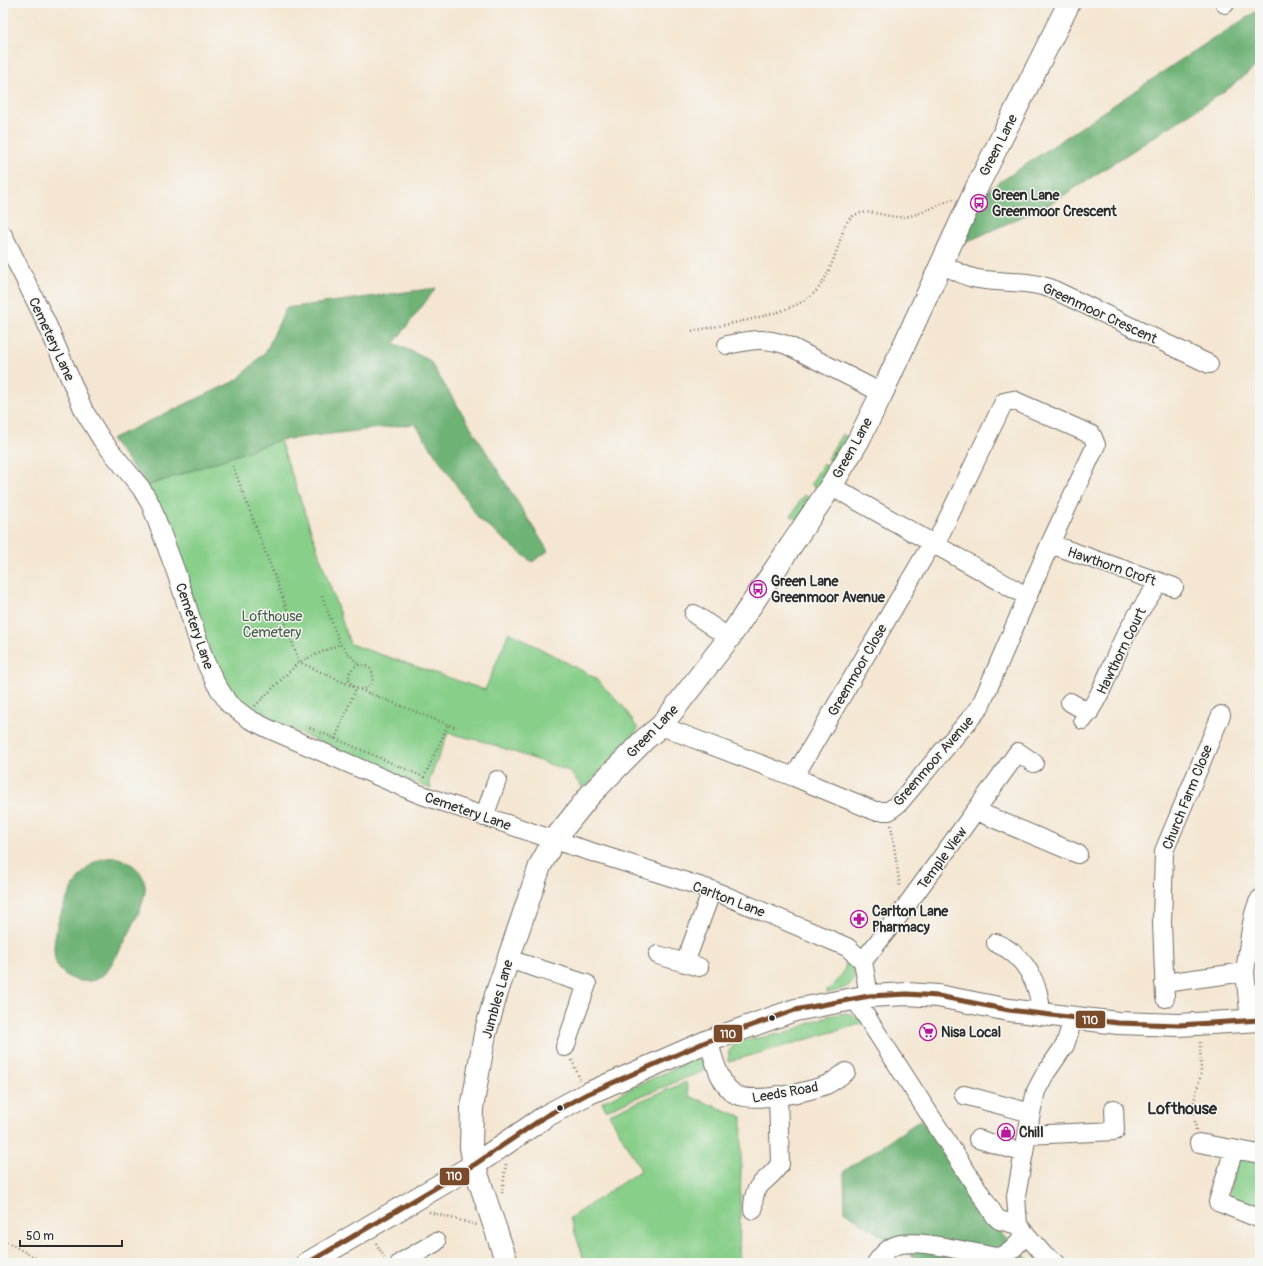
<svg xmlns="http://www.w3.org/2000/svg" width="1263" height="1266" font-family="Pangolin,sans-serif">
<style>
.green{fill:#88cf8a;stroke:#5a7d5a}
.forest{fill:#6eb276;stroke:#4c6e50}
.lines{fill:none;stroke-linecap:round;stroke-linejoin:round}
.minor-casing{stroke:#716c65;stroke-width:20}
.major-casing{stroke:#716c65;stroke-width:24}
.path{stroke:#716c65;stroke-width:2.5;stroke-dasharray:1 3;stroke-linecap:butt}
.minor{stroke:#fff;stroke-width:18}
.major{stroke:#fff;stroke-width:22}
.bus-1-casing{stroke:#f6f6f2;stroke-width:8}
.bus-1{stroke:#7a4b2a;stroke-width:5}
.bus-dot{fill:#2b2b2b;stroke:#f6f6f2;stroke-width:1.5}
.labels{text-anchor:middle;stroke-width:3;stroke-linejoin:round;paint-order:stroke}
.street-label{font-size:14px;fill:#2b2b2b;stroke:#f6f6f2}
.poi-label{font-size:14px;font-weight:bold;fill:#2b2b2b;stroke:#f6f6f2;text-anchor:start}
.park-label{font-size:14px;fill:#475c48;stroke:#f6f6f2}
.quarter-label{font-size:16px;font-weight:bold;fill:#2b2b2b;stroke:#f6f6f2}
.line-badge{stroke:#f6f6f2;stroke-width:1.5}
.badge-label{font-size:11px;text-anchor:middle;font-weight:bold;fill:#fff}
</style>
<rect width="100%" height="100%" fill="#f6f6f2"/>
<filter id="ink" filterUnits="userSpaceOnUse"><feTurbulence type="fractalNoise" baseFrequency=".025" numOctaves="2"/><feDisplacementMap in="SourceGraphic" scale="8" xChannelSelector="R" yChannelSelector="G"/><feConvolveMatrix kernelMatrix="1 2 1 2 8 2 1 2 1" color-interpolation-filters="sRGB"/></filter>
<filter id="wash" filterUnits="userSpaceOnUse"><feTurbulence type="fractalNoise" baseFrequency=".012" numOctaves="4" result="noise"/><feDisplacementMap in="SourceGraphic" scale="16" xChannelSelector="R" yChannelSelector="G"/><feGaussianBlur stdDeviation="0.9" result="paint"/><feColorMatrix in="noise" values="0 0 0 0 0 0 0 0 0 0 0 0 0 0 0 0 0 1.4 0 .05"/><feComposite in="paint" operator="in"/></filter>
<g filter="url(#wash)">
<rect width="100%" height="100%" fill="#f4e6d2"/>
<path class="green" d="M842,434L851,439L836,464L827,459Z
M280,440L350,644L485,690L509,632L594,677L623,706L638,729L584,789L569,771L485,742L448,733L429,781L431,789L260,716L234,697L223,683L209,650L164,513L147,486Z
M823,464L832,469L820,490L811,484Z
M804,495L813,500L800,521L791,516Z
M847,957C863,980 851,989 827,993V990C840,981 845,972 847,957Z
M847,1013L859,1018L864,1023L728,1062L729,1051L732,1047L741,1041L786,1033L827,1016Z
M701,1059L711,1068L606,1110L602,1102L692,1060Z
M686,1082L689,1096L742,1117L739,1263H585L570,1218L641,1170L609,1114Z
M1238,1159L1260,1160V1211L1232,1201L1228,1196Z"/>
<path class="forest" d="M1260,9V63L1228,89L1052,203L962,244L988,190L1179,61Z
M436,288L394,343L429,360L548,551L532,562L479,519L415,424L280,440L147,486L111,439L237,380L266,351L286,308Z
M115,857C129,861 142,869 145,884C149,901 116,961 104,974C92,986 70,982 60,970C41,946 71,876 95,862C101,858 108,858 115,857Z
M922,1119L979,1212L1032,1263H923L845,1212L844,1171Z"/>
</g>
<g filter="url(#ink)">
<g class="lines">
<g class="minor-casing">
<path id="minor" d="M1225,4V3
M3,235L46,322L84,411L102,440L141,488L151,505L176,572L204,659L216,684L229,704L249,719L269,729L419,794L554,840L712,890L847,947L863,961L869,996
M942,264C952,269 962,275 973,278C999,284 1024,279 1050,288L1209,364
M727,345C752,340 762,337 787,345L882,393
M831,486L1028,597
M1050,544L1174,587
M694,614L729,638
M1070,702L1089,713
M1083,720C1102,696 1110,667 1123,640C1133,620 1146,601 1159,583
M661,726L794,777L875,811H889L899,803L980,707L1050,544L1096,445L1092,435L1013,400L1004,402L935,545
M794,777L932,543
M976,811L1078,854
M484,817L497,780
M996,943C1025,955 1040,984 1041,1014
M658,955L699,967
M508,959L587,984L565,1047
M863,961L904,909L1018,752L1034,763
M685,963L712,890
M1245,972C1248,955 1251,911 1260,899
M1164,983L1245,972L1250,1021
M1165,998L1162,923L1164,851L1221,715
M855,999L995,1216L999,1220L1018,1225
M708,1041C714,1057 718,1082 733,1093C748,1105 807,1092 826,1085C833,1082 840,1076 846,1072
M964,1095L1031,1113
M1027,1135L1115,1131L1114,1109
M978,1139L1024,1153
M1199,1143L1260,1154
M1234,1149L1218,1202L1260,1219
M753,1210C753,1180 765,1186 780,1164L778,1095
M1018,1225L1016,1196L1031,1113L1036,1091L1045,1074L1065,1045L1073,1019
M1019,1226L1043,1254L1056,1263
M400,1263L436,1242
M876,1263C880,1257 887,1249 894,1246C915,1237 971,1253 996,1257C1010,1255 1017,1245 1026,1234"/>
</g>
<g class="major-casing">
<path id="major" d="M308,1263L474,1165L546,1116L587,1094L708,1041L795,1010L869,996L907,994L938,996L1009,1010L1118,1023L1179,1025L1260,1020
M507,1263L474,1165L471,1147L472,1108L485,1034L496,995L540,866L554,840L590,795L645,739L661,726L729,638L831,486L858,441L882,393L976,189L1069,3"/>
</g>
<path class="path" d="M692,331C722,325 791,315 813,294C829,280 838,246 845,225C859,201 884,219 905,217C922,214 937,205 953,199
M233,466L288,612L285,621L299,662L356,688L457,728
M322,596L340,644L359,665
M349 677a12 12 0 1 1 24 0a12 12 0 1 1-24 0Z
M255,706L299,662L340,644
M306,726L424,777L448,725
M335,739L356,688
M891,825L900,887
M572,1060L580,1079
M1196,1130L1193,1105L1201,1074L1200,1040
M502,1193L506,1164
M429,1212L477,1225
M3,1240L45,1263
M376,1243L385,1259"/>
<use href="#minor" class="minor"/>
<use href="#major" class="major"/>
<g class="bus-1-casing">
<path id="bus-1" d="M308,1263L474,1165L546,1116L587,1094L708,1041L795,1010L869,996L907,994L938,996L1009,1010L1118,1023L1179,1025L1260,1020"/>
</g>
<use href="#bus-1" class="bus-1"/>
</g>
</g>
<defs>
<g id="bus-ring" transform="scale(0.9)"><circle r="9.5" fill="#f6f6f2" stroke="#b5179e" stroke-width="1.5"/><path d="M-5-6H5V4H4V6H2V4H-2V6H-4V4H-5ZM-3.5-4V0h7V-4ZM-3.5 1.2v1.5H-2V1.2ZM2 1.2v1.5H3.5V1.2Z" fill="#b5179e"/></g>
<g id="pharmacy-ring" transform="scale(0.9)"><circle r="9.5" fill="#f6f6f2" stroke="#b5179e" stroke-width="1.5"/><path d="M-2-6h4v4h4v4h-4v4h-4v-4h-4v-4h4Z" fill="#b5179e"/></g>
<g id="supermarket-ring" transform="scale(0.9)"><circle r="9.5" fill="#f6f6f2" stroke="#b5179e" stroke-width="1.5"/><path d="M-6-5.5h2.5l.6 2H6L4.5 2H-2.5L-4.4-4H-6ZM-1.5 3.2a1.3 1.3 0 1 0 .1 0ZM3 3.2a1.3 1.3 0 1 0 .1 0Z" fill="#b5179e"/></g>
<g id="shop-ring" transform="scale(0.9)"><circle r="9.5" fill="#f6f6f2" stroke="#b5179e" stroke-width="1.5"/><path d="M-5-2.5h2.3a2.7 3.5 0 0 1 5.4 0H5L5.5 6h-11ZM-1.5-2.5h3a1.5 2.3 0 0 0-3 0Z" fill="#b5179e"/></g>
</defs>
<g fill-rule="evenodd">
<use href="#bus-ring" x="979" y="203"/>
<use href="#bus-ring" x="758" y="589"/>
<use href="#pharmacy-ring" x="859" y="919"/>
<use href="#supermarket-ring" x="928" y="1032"/>
<use href="#shop-ring" x="1006" y="1132"/>
</g>
<g class="bus-dot">
<circle cx="772" cy="1018" r="3.5"/>
<circle cx="560" cy="1108" r="3.5"/>
</g>
<g class="labels">
<g class="street-label">
<text transform="translate(998 145) rotate(-63)" y="5">Green Lane</text>
<text transform="translate(1100 313) rotate(25)" y="5">Greenmoor Crescent</text>
<text transform="translate(52 339) rotate(65)" y="5">Cemetery Lane</text>
<text transform="translate(852 448) rotate(-61)" y="5">Green Lane</text>
<text transform="translate(1112 566) rotate(19)" y="5">Hawthorn Croft</text>
<text transform="translate(195 626) rotate(71)" y="5">Cemetery Lane</text>
<text transform="translate(1121 651) rotate(-64)" y="5">Hawthorn Court</text>
<text transform="translate(857 670) rotate(-60)" y="5">Greenmoor Close</text>
<text transform="translate(652 731) rotate(-46)" y="5">Green Lane</text>
<text transform="translate(933 761) rotate(-49)" y="5">Greenmoor Avenue</text>
<text transform="translate(1187 797) rotate(-68)" y="5">Church Farm Close</text>
<text transform="translate(468 811) rotate(19)" y="5">Cemetery Lane</text>
<text transform="translate(942 858) rotate(-54)" y="5">Temple View</text>
<text transform="translate(729 899) rotate(21)" y="5">Carlton Lane</text>
<text transform="translate(497 999) rotate(-74)" y="5">Jumbles Lane</text>
<text transform="translate(785 1092) rotate(-10)" y="5">Leeds Road</text>
</g>
<g class="poi-label">
<text x="992" y="200">Green Lane<tspan x="992" dy="16">Greenmoor Crescent</tspan></text>
<text x="771" y="586">Green Lane<tspan x="771" dy="16">Greenmoor Avenue</tspan></text>
<text x="872" y="916">Carlton Lane<tspan x="872" dy="16">Pharmacy</tspan></text>
<text x="941" y="1037">Nisa Local</text>
<text x="1019" y="1137">Chill</text>
</g>
<g class="park-label">
<text x="272" y="621">Lofthouse<tspan x="272" dy="16">Cemetery</tspan></text>
</g>
<g class="quarter-label">
<text x="1182" y="1114">Lofthouse</text>
</g>
</g>
<g class="line-badge">
<rect x="1075" y="1010" width="31" height="19" rx="4" fill="#7a4b2a"/>
<rect x="713" y="1024" width="30" height="19" rx="4" fill="#7a4b2a"/>
<rect x="439" y="1167" width="31" height="19" rx="4" fill="#7a4b2a"/>
</g>
<g class="badge-label">
<text x="1090" y="1024">110</text>
<text x="728" y="1038">110</text>
<text x="454" y="1180">110</text>
</g>
<rect width="1263" height="1266" fill="none" stroke="#f6f6f2" stroke-width="16"/>
<path d="M20 1240v6h102v-6" fill="none" stroke="#2b2b2b" stroke-width="2"/>
<text x="26" y="1240" font-size="12" fill="#2b2b2b" stroke="#f6f6f2" stroke-width="3" paint-order="stroke">50 m</text>
</svg>
